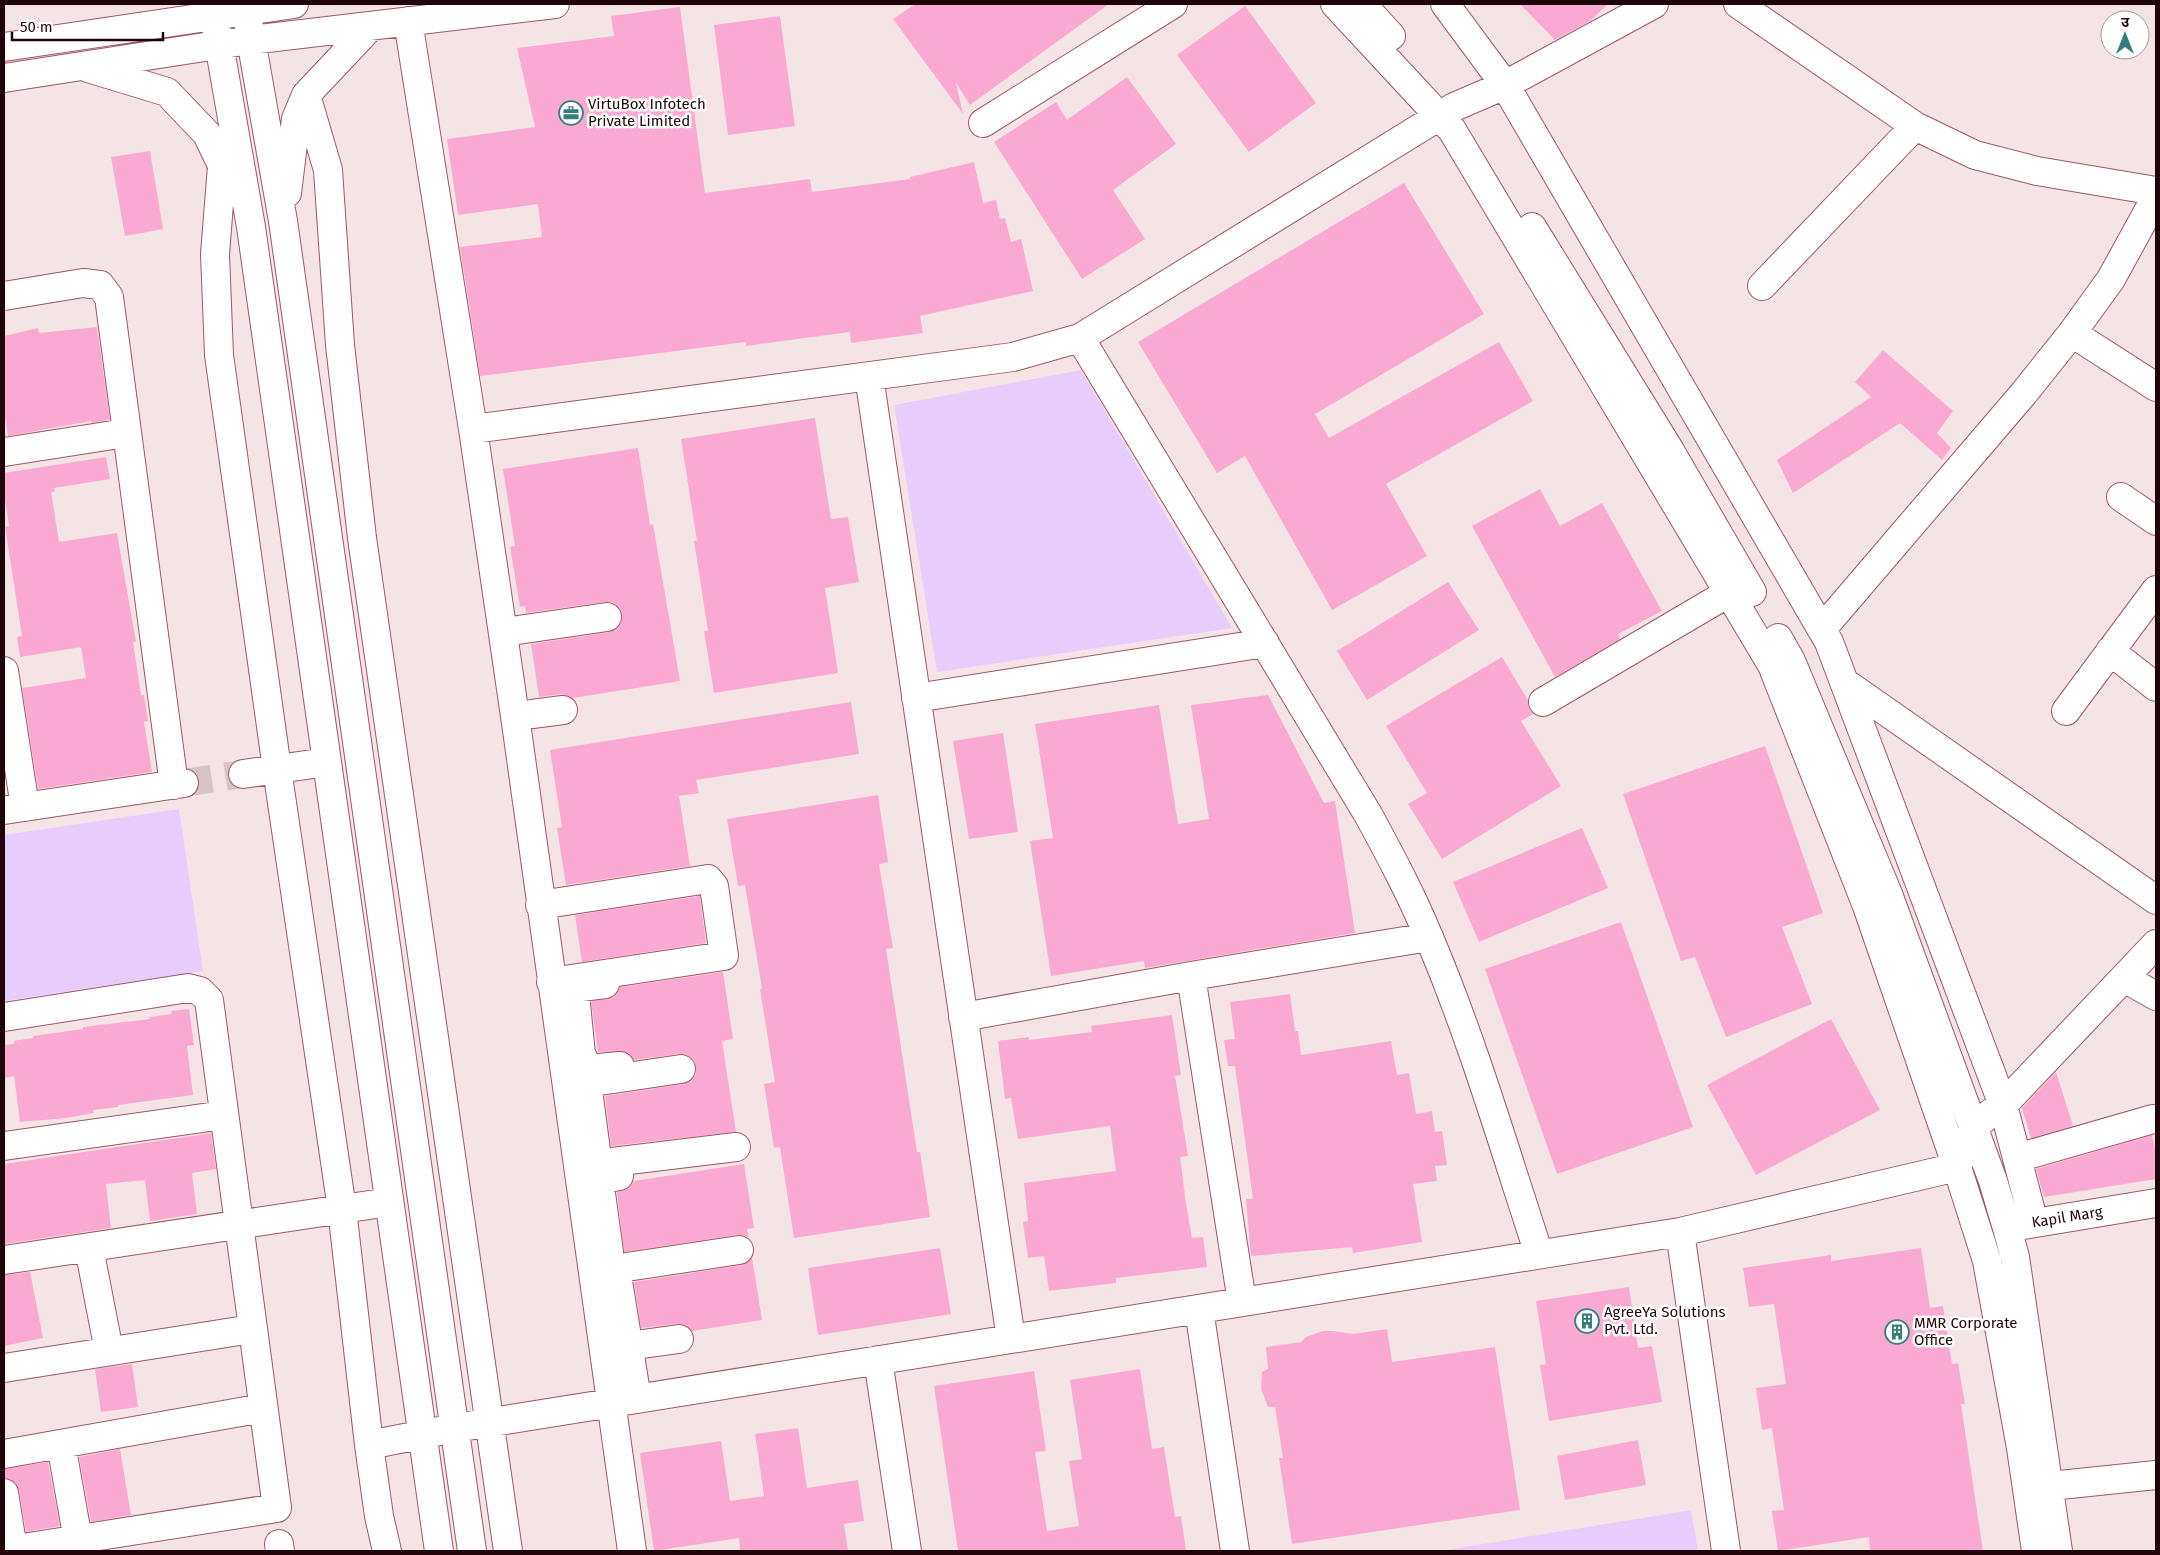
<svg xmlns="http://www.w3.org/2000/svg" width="2160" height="1555" font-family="'Fira Sans','Noto Sans Devanagari',sans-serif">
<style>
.green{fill:#e7cdfe}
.building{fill:#faaad2}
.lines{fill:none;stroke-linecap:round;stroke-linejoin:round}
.minor-tunnel{stroke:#d5c3c5;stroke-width:28;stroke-dasharray:28 14;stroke-linecap:butt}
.minor-casing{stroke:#9f5765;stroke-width:30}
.minor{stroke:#fff;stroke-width:28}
.labels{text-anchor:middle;stroke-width:5;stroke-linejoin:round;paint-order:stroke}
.poi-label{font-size:15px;fill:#1f050a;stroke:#fff;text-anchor:start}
.street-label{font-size:15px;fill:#1f050a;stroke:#fff}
</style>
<rect width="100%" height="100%" fill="#f5e4e6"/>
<path class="green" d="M1081,370L1232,628L937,672L894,405Z
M179,809L203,971L4,1001V835Z
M1691,1510L1698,1551H1440Z"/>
<path class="building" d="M915,4H1109L970,105L956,83L963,114L893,19Z
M1520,4H1608L1590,21L1555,40Z
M1245,6L1316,103L1249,152L1177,55Z
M680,7L705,193L810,179L812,192L910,179V177L974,162L983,203L996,200L1000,219L1005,218L1011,242L1021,239L1033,291L920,316L923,333L851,343L850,332L746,346V342L480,376L460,247L542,237L538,204L458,215L447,139L535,127L517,48L614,36L611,16Z
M780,16L795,126L728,135L714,25Z
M1127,77L1176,144L1113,190L1145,239L1082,279L994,142L1056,102L1067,120Z
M150,151L163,229L125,236L111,157Z
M1404,183L1484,314L1315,414L1329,438L1499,342L1533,401L1386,484L1427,556L1332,610L1245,456L1217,473L1138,342Z
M97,327L110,420L91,423V421L8,436L4,412V336L38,328L39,333Z
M1883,350L1953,411L1937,433L1951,448L1942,460L1900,423L1793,493L1777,460L1871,397L1855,382Z
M815,418L831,519L848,517L859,582L825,588L838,673L714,693L704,631H708L694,541H697L681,439Z
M638,448L650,525L653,524L680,681L573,698L561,694L539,697L531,644L610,632L617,629L621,623L622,614L619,607L612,602H605L526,613L525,606L520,607L510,547L515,546L503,469Z
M106,457L110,479L54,488L55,492H51L59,542L117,533L136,642H133L141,695H144L148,721L144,722L152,772L38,789L22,688L86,678L81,647L20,657L17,637L22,636L5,527L9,526L4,492V473Z
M1540,489L1560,526L1602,503L1662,611L1618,634L1620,639L1555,677L1472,526Z
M1448,582L1479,630L1367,700L1337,651Z
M1502,657L1528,700L1529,709L1533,714L1521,721L1561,786L1442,859L1408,804L1427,793L1386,726Z
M1268,695L1324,803L1335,801L1355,933L1145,968L1144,961L1051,976L1030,841L1053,838L1035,724L1159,705L1178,824L1209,819L1191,705Z
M851,702L859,754L696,780L699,793L679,796L690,866L566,885L557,828L562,827L550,750Z
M1003,733L1018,832L969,839L953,741Z
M1765,746L1823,913L1782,927L1812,1004L1726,1037L1695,957L1681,961L1623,794Z
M878,795L888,862L879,864L893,948L886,949L917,1152H920L930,1217L794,1238L780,1147L774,1148L764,1084L775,1082L760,989H762L745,885L738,886L727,819Z
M1582,828L1608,888L1479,942L1453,882Z
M700,896L706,943L582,962L575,915Z
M1621,922L1693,1127L1557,1174L1485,969Z
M723,972L733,1039L722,1041L736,1132L611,1146L605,1096L684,1084L691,1081L696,1074V1067L694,1060L686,1054H679L634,1060L626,1052H598L591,1001L614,997L620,987Z
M1290,994L1295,1031H1298L1301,1055L1391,1041L1397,1075L1409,1073L1416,1114L1432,1111L1435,1132L1442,1131L1447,1165L1435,1166L1437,1181L1413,1184L1422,1242L1353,1253L1352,1247L1251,1256L1246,1199H1253L1235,1066H1228L1224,1040L1235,1039L1230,1002Z
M189,1009L194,1045L187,1046L193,1095L118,1105V1107L93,1110L94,1113L66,1118L20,1122L14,1076L4,1078V1045L14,1044V1041L33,1038V1036L83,1029V1027L150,1019L149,1017L172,1014L171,1011Z
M1172,1015L1181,1075L1175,1076L1188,1156L1180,1157L1186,1204L1192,1238L1203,1237L1207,1267L1116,1278V1283L1049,1291L1044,1256L1028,1258L1023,1222L1028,1221L1024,1183L1116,1171L1110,1126L1018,1139L1011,1098L1005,1099L998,1041L1029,1037V1040L1092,1032L1091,1026Z
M1831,1019L1880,1110L1756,1175L1707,1085Z
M2056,1072L2073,1126L2031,1138L2022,1108Z
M211,1133L216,1169L192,1173L197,1214L150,1221L145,1180L106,1184L111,1228L4,1244V1164Z
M2152,1135L2156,1153V1179L2044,1197L2036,1169Z
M744,1164L754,1228L747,1229L749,1238L744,1235H737L624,1252L617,1192L629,1188L634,1181Z
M940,1248L951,1314L818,1335L808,1268Z
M1921,1248L1930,1308L1943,1306L1952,1364L1958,1363L1965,1404H1961L1983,1551H1870L1869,1537L1778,1551L1772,1511L1784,1510L1772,1428L1762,1430L1756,1388L1786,1384L1774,1304L1749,1307L1743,1268L1831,1255V1261Z
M752,1258L762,1320L692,1331L685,1325L677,1324L641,1328L634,1282L741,1265L748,1262Z
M30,1272L43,1338L4,1346V1275Z
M1629,1287L1638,1348L1652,1346L1662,1402L1549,1421L1540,1365L1546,1364L1536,1301Z
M1387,1329L1392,1362L1495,1347L1520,1510L1292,1544L1279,1458H1283L1275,1407H1268L1261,1389L1262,1372L1268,1369L1266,1347L1301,1342L1306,1337L1323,1331H1333L1353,1334Z
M132,1364L138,1407L101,1412L95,1369Z
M1140,1369L1152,1449L1164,1447L1175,1517L1181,1516L1186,1551H958L934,1386L1034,1371L1046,1451L1035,1452L1047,1531L1079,1526L1069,1461L1082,1459L1070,1380Z
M798,1428L807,1488L858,1480L864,1521L844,1524L848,1551H740L739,1538L654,1551L640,1453L721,1441L730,1501L764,1496L755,1434Z
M1638,1440L1646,1485L1565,1500L1557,1456Z
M120,1449L131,1515L91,1522L79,1457Z
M48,1462L60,1526L26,1532L19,1490L16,1483L10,1479L4,1478V1469Z"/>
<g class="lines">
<path class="minor-tunnel" d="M184,783L243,774"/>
<g class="minor-casing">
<path id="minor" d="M1335,4L1452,130L1772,665L1867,906L1957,1167L1987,1261L2021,1448L2036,1551
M1362,4L1391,36
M1445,4L1505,85L1829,642L2003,1105L2034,1223
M1738,4L1915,126L1975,155L2037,171L2156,191
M246,11L283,221L472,1551
M214,15L251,227L439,1551
M408,21L473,429L516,723L632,1551
M4,47L294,4
M88,68L167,92L207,134L230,182
M4,78L250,40L555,4
M306,95L328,170L340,345L362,538L508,1551
M983,123L1173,4
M222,166L215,254L219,355L277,769L342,1209L369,1445L379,1516L387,1551
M287,193L296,119L306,95L371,26
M1532,227L1669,449L1752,592
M1762,286L1915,126
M4,296L83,283L100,285L109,297L174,785
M2072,333L2156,387
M1080,338L1369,816C1390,855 1411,894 1428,935C1472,1038 1504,1148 1539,1254
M869,376L1011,1339
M473,429L1013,357L1080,338L1454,107L1505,85L1654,4
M4,452L126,433
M2121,497L2156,521
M1822,629L2024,393L2072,333L2111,279L2156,197
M518,630L607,617
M1778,638L1791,661L1888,894L1993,1181L2007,1228L2015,1257L2058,1551
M2110,651L2156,687
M4,671L25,807
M1844,682L2156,900
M916,698L1265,643
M1543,702L1730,592
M2066,711L2156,590
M532,714L563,710
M243,774L327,762
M4,810L184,783
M540,905L708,879L714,886L724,956L551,982
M1191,976L1242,1302
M2124,978L2156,996
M605,984L581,987L575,994L581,1054L589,1069L620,1066
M4,1017L188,988L200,991L209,1000L277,1508L4,1551
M963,1017L1191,976L1429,937
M681,1069L593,1082L588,1090L597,1158L604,1163L736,1147
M4,1146L224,1115
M2017,1158L2153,1119H2156
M2017,1226L2156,1203
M1680,1232L1726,1551
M89,1248L109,1351
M609,1252L600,1186L603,1179L619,1176
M4,1260L389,1202
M1199,1309L1235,1551
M628,1346L679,1339
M878,1360L907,1551
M4,1368L252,1329
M637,1399L617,1275L620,1268L739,1250
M61,1444L78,1540
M369,1445L455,1428L1680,1232L1957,1167C1970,1134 1970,1125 2003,1105L2156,944
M4,1454L263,1408
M2031,1488L2156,1475
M4,1493L13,1550
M279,1544L280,1551"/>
</g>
<use href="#minor" class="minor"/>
</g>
<defs>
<g id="office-ring" transform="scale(1.25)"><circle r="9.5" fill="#fff" stroke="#367e79" stroke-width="1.5"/><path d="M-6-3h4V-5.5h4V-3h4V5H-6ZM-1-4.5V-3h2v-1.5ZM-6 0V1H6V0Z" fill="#367e79"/></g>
<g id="building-ring" transform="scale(1.25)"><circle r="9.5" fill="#fff" stroke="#367e79" stroke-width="1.5"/><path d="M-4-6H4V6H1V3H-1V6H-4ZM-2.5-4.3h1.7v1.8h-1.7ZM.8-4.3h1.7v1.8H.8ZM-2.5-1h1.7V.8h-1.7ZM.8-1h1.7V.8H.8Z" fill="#367e79"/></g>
</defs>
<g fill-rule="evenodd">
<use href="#office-ring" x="571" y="113"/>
<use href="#building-ring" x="1587" y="1321"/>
<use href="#building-ring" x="1897" y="1332"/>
</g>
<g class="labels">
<g class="poi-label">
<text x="588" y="109">VirtuBox Infotech<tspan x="588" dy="17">Private Limited</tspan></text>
<text x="1604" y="1317">AgreeYa Solutions<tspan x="1604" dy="17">Pvt. Ltd.</tspan></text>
<text x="1914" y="1328">MMR Corporate<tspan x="1914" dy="17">Office</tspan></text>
</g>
<g class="street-label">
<text transform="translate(2067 1217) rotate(-9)" y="5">Kapil Marg</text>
</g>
</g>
<rect width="2160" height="1555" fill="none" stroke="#1f050a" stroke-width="10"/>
<g transform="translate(2125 35)"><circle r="24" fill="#ffffff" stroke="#a59b9d"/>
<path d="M0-4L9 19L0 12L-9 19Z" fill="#367e79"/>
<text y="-8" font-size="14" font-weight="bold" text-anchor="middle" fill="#1f050a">उ</text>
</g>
<path d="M12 32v8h151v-8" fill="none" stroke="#1f050a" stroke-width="2.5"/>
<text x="20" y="32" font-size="15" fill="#1f050a" stroke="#ffffff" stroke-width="4" paint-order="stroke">50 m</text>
</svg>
